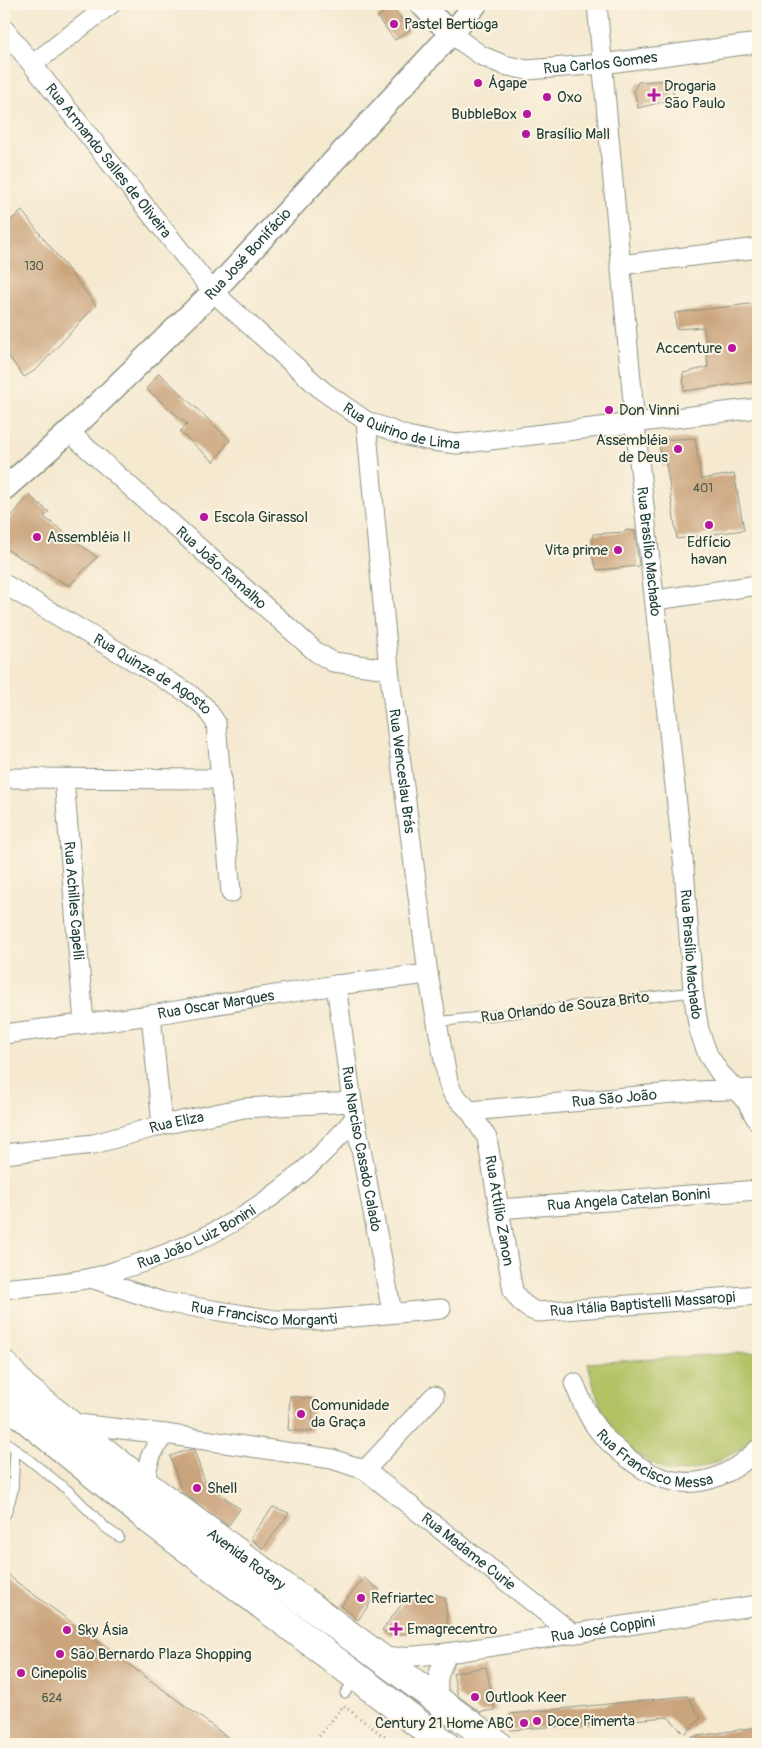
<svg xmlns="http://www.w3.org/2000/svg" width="762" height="1748" font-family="Pangolin,sans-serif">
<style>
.green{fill:#b2c265;stroke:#68804c}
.building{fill:#caa47d}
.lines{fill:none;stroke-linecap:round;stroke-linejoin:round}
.service-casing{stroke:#8a9382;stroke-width:11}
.minor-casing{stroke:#8a9382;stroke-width:21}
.tertiary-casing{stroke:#8a9382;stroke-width:25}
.primary-casing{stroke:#8a9382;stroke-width:30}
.path{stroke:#8a9382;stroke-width:3;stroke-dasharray:1 4;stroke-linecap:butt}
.service{stroke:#fff;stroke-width:9}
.minor{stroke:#fff;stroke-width:19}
.tertiary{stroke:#fff;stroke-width:22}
.primary{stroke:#fff;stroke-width:28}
.poi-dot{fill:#b5179e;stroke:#fcf5e5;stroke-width:2}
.labels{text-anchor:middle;stroke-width:4;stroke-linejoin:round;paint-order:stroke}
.number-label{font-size:12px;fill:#4a5746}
.poi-label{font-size:15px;fill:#1f3d34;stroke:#fcf5e5;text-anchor:start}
.street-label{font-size:15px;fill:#1f3d34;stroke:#fcf5e5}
</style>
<rect width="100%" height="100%" fill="#fcf5e5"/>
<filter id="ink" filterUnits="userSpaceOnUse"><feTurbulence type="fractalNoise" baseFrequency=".02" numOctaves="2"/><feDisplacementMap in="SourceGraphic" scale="10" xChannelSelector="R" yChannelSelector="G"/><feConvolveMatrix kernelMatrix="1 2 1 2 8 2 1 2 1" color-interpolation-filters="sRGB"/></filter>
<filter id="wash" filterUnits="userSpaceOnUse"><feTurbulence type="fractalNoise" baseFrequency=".0096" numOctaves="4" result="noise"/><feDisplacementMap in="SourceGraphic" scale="20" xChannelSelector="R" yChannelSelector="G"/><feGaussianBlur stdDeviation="1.12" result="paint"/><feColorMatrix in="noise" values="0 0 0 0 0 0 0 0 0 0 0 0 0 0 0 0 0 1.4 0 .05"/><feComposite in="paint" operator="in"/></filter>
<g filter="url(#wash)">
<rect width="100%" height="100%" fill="#f5e9d0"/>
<path class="green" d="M758,1352V1438C731,1455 707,1471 673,1472C667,1472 658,1465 652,1463C611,1443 597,1406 588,1363Z"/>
<g id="blocks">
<path class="building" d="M392,7L410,30L395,40L377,17Z
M671,80L674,99L638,108L634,90L638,82Z
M22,211L96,305L37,369L24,377L4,350V226Z
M758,303V381L684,391L683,373L708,367L704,327L676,329L675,313Z
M159,373L230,440L214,462L180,432L187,424L146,389Z
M695,438L701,479L734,474L744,530L677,539L666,462L661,463L659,440Z
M29,495L49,512L44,517L97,557L69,586L4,548V526Z
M626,530L635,531L639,566L597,570L592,556L593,534L626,532Z
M290,1396L313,1399L312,1432L288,1430Z
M191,1449L194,1450L205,1482L240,1509L228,1526L182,1492L170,1456Z
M273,1507L289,1513L263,1549L250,1538Z
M4,1570L14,1580L237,1744H4Z
M364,1578L380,1590L358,1620L341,1606Z
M433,1593L445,1598L448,1627L391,1636L382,1630L408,1596Z
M486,1667L495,1710L480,1712L458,1696L453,1673Z
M687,1696L701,1718L685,1734L668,1717L511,1730L510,1714Z
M758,1727V1744H691V1737Z"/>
</g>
</g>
<g filter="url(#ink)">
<use href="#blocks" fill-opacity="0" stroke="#8a9382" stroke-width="1"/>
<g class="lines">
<g class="service-casing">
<path id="service" d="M437,1022L693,992
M4,1440L70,1492L106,1528L119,1537
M6,1514L13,1491L15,1449
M345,1693L356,1679"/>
</g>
<g class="minor-casing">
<g id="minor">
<path id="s1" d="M597,4L635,424L684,868L693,992L699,1030L708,1055L720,1073L747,1102L758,1122"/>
<path id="s2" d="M4,29L213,292L323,391L366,421L407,436L431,441L458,444L758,408"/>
<path id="s3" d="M451,34L482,56L504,65L527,70L602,64L758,43"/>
<path d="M33,64L111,4"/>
<path d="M620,265L758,248"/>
<path id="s4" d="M366,421L389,669L428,974L448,1082L453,1094L470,1111L487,1138L513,1291C519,1301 526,1309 538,1312L758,1295"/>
<path id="s5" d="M69,432L316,652L333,662L389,669"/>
<path id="s6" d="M4,584L188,693L205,707L216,723L231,893"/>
<path d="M656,600L758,585"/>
<path d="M4,778L222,779"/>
<path id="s7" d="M64,779L84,1023"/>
<path id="s8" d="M336,985L352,1102L392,1312"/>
<path d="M151,1015L162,1125"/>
<path id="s9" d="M4,1034L151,1015L336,985L428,974"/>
<path id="s10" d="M470,1111L695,1091L758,1089"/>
<path id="s11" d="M4,1154L94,1144L162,1125L244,1108L352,1102"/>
<path id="s12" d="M499,1209L758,1190"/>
<path id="s13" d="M91,1278L163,1302L275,1320H321L441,1309"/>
<path id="s14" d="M4,1289C32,1286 62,1284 91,1278C104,1276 117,1270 131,1266C220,1239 295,1190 355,1118"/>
<path id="s15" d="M574,1383C580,1396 585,1412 594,1424C603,1438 616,1449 629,1459C674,1495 718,1488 758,1449"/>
<path id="s16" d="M69,1423L165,1434L332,1459L365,1470L572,1633"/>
<path d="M365,1470L434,1396"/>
<path d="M147,1492C144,1467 150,1452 165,1434"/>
<path id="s17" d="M381,1659L448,1653L758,1605"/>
<path d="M441,1705C435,1681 437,1674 448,1653"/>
</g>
</g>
<g class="tertiary-casing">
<g id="tertiary">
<path d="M421,4L451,34"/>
<path id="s18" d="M4,489L69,432L213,292L451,34L476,4"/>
</g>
</g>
<g class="primary-casing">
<g id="primary">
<path id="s19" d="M4,1365L23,1387L146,1485L497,1744"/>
<path d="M4,1401L150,1520L445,1744"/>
</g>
</g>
<path class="path" d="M344,1706L394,1744
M313,1744L344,1705"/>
<use href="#service" class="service"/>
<use href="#minor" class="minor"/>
<use href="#tertiary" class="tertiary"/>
<use href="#primary" class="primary"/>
</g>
</g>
<g class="poi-dot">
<circle cx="394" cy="24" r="5"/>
<circle cx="478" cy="83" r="5"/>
<path d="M651.5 87.5h5v5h5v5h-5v5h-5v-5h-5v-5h5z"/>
<circle cx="547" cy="97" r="5"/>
<circle cx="527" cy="114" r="5"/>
<circle cx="526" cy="134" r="5"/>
<circle cx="732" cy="348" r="5"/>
<circle cx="609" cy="410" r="5"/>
<circle cx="678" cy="449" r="5"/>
<circle cx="204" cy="517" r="5"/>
<circle cx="709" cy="525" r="5"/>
<circle cx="37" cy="537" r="5"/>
<circle cx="618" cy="550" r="5"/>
<circle cx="301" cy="1414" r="5"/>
<circle cx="197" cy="1488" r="5"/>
<circle cx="361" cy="1598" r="5"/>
<path d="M393.5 1621.5h5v5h5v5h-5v5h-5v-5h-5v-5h5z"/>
<circle cx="67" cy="1630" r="5"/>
<circle cx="60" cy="1654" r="5"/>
<circle cx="21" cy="1673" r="5"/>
<circle cx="475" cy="1697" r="5"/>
<circle cx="537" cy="1721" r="5"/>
<circle cx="524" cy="1723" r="5"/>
</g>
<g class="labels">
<g class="number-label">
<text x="34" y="270">130</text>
<text x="703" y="492">401</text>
<text x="52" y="1702">624</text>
</g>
<g class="poi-label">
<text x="404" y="29">Pastel Bertioga</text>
<text x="488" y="88">Ágape</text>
<text x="664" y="91">Drogaria<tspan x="664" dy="17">São Paulo</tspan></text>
<text x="557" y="102">Oxo</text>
<text x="517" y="119" text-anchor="end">BubbleBox</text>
<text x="536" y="139">Brasílio Mall</text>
<text x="722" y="353" text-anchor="end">Accenture</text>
<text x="619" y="415">Don Vinni</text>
<text x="668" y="445" text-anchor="end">Assembléia<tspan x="668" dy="17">de Deus</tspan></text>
<text x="214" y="522">Escola Girassol</text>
<text x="47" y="542">Assembléia II</text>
<text x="709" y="547" text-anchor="middle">Edfício<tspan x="709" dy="17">havan</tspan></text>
<text x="608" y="555" text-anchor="end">Vita prime</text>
<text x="311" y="1410">Comunidade<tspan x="311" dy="17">da Graça</tspan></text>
<text x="207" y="1493">Shell</text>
<text x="371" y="1603">Refriartec</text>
<text x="407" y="1634">Emagrecentro</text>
<text x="77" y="1635">Sky Ásia</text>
<text x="70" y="1659">São Bernardo Plaza Shopping</text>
<text x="31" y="1678">Cinepolis</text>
<text x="485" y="1702">Outlook Keer</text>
<text x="547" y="1726">Doce Pimenta</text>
<text x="514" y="1728" text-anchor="end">Century 21 Home ABC</text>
</g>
<g class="street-label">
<text dy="5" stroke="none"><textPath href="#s3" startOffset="159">Rua Carlos Gomes</textPath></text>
<text dy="5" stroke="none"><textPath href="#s2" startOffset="168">Rua Armando Salles de Oliveira</textPath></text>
<text dy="5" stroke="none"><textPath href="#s18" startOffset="339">Rua José Bonifácio</textPath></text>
<text dy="5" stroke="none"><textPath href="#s2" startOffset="572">Rua Quirino de Lima</textPath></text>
<text dy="5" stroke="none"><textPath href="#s1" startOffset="550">Rua Brasílio Machado</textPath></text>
<text dy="5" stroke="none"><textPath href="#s5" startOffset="204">Rua João Ramalho</textPath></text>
<text dy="5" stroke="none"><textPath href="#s6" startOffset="174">Rua Quinze de Agosto</textPath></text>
<text dy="5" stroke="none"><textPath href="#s4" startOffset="352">Rua Wenceslau Brás</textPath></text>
<text dy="5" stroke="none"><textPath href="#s7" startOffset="122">Rua Achilles Capelli</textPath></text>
<text dy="5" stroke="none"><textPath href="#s1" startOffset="955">Rua Brasílio Machado</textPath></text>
<text dy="5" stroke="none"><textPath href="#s9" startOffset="214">Rua Oscar Marques</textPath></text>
<text transform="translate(565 1007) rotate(-7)" y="5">Rua Orlando de Souza Brito</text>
<text dy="5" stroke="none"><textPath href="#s10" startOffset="145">Rua São João</textPath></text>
<text dy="5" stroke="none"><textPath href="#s11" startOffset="176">Rua Eliza</textPath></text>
<text dy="5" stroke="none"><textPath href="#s8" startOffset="166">Rua Narciso Casado Calado</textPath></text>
<text dy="5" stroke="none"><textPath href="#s12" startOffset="130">Rua Angela Catelan Bonini</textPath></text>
<text dy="5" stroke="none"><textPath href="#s4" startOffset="809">Rua Attílio Zanon</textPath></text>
<text dy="5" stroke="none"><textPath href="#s14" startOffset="201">Rua João Luiz Bonini</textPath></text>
<text dy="5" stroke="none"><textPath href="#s4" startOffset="1029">Rua Itália Baptistelli Massaropi</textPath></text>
<text dy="5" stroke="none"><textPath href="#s13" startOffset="178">Rua Francisco Morganti</textPath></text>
<text dy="5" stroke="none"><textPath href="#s15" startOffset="120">Rua Francisco Messa</textPath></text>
<text dy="5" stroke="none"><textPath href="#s16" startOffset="432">Rua Madame Curie</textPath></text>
<text dy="5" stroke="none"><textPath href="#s19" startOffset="311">Avenida Rotary</textPath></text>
<text dy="5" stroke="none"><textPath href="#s17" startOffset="224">Rua José Coppini</textPath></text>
</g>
</g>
<rect width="762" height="1748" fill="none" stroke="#fcf5e5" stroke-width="20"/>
</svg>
